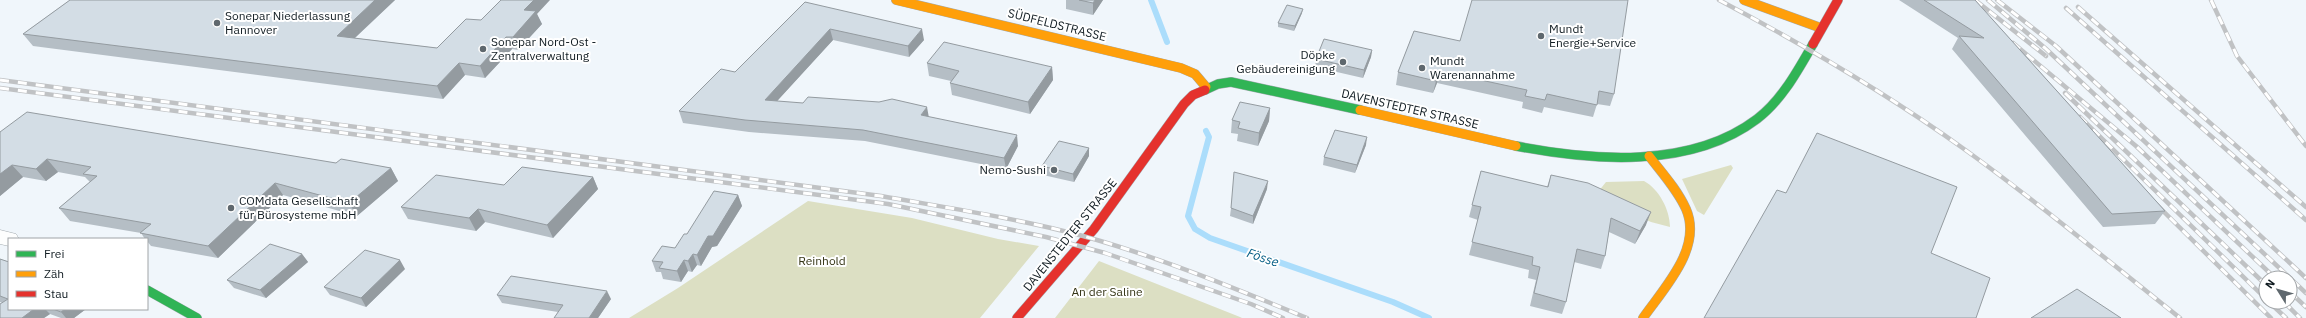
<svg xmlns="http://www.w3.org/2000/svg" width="2306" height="318" font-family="'IBM Plex Sans',sans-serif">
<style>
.green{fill:#dcdfc3}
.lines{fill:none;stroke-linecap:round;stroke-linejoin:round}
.stream{stroke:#abddfb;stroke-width:6}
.street-casing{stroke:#a2aaaf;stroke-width:1}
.fast-casing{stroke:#a2aaaf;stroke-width:10}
.slow-casing{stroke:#a2aaaf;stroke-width:10}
.jam-casing{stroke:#a2aaaf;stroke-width:10}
.street{fill:#fdfefe;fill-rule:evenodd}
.fast{stroke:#30b455;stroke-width:9}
.slow{stroke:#ff9f0a;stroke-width:9}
.jam{stroke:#e5322d;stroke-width:9}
.rail-casing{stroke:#c0c2c4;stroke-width:4.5}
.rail{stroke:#fff;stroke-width:3;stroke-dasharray:9;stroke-linecap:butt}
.wall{fill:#b5bec5}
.shaded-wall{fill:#949ba0}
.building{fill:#d3dde5;stroke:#949ba0}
.poi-dot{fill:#5f686e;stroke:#fff;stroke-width:1.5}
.labels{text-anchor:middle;stroke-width:4;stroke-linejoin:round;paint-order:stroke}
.poi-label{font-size:12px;fill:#111c22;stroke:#fff;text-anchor:start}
.street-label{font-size:12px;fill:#111c22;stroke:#fff}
.park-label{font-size:12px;fill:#353516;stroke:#fff}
.water-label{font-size:13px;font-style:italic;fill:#025c83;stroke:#fff}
</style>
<rect width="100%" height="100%" fill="#f0f6fb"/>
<path class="green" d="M1731,165L1733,168L1704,215L1697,211L1682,179Z
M1644,181C1659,189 1670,210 1670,227L1651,222L1594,197L1606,182Z
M808,201L912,218L998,239L1039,246L980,318H629L678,288Z
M1099,261L1240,317L1242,318H1055Z"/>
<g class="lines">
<path class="stream" d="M1151,0L1167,42
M1206,131L1209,137L1188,216L1195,229L1210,238L1393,302L1429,318"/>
<g class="street-casing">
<path id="street" d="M0,230L16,234L19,239H9V246L0,244Z"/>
</g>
<g class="fast-casing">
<path id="fast" d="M1205,90L1218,84L1231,82L1360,110
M1516,146C1593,161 1691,169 1757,119C1782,100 1798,70 1813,44
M147,290L197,318"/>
</g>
<g class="slow-casing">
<path id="slow" d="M896,0L1181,68L1195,74L1206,87
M1744,0L1821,28
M1360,110L1516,146
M1643,318C1664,288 1703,248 1686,209C1677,189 1662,173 1649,156"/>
</g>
<g class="jam-casing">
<path id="jam" d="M1813,44L1838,0
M1017,318L1094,229L1184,104L1193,95L1205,90"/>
</g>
<use href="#street" class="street"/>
<use href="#fast" class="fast"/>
<use href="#slow" class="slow"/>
<use href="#jam" class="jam"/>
<g class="rail-casing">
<path id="rail" d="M1719,0C1804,45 1886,93 1964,149C2038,202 2108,261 2180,318
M1975,0L2046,56
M1988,0L2045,48L2306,293
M1997,0L2056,46L2306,278
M2211,0L2237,56L2306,146
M2078,7L2306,207
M2066,8L2306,220
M2013,43L2136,146L2275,278
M0,80L881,196C948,208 1016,218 1083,236C1159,257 1234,288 1307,318
M0,88L888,204L1046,237L1105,253L1251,304L1283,318
M2065,93L2266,285
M2080,117L2266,299
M2157,205L2271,318
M2290,292L2306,307
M2269,302L2286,318
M2284,302L2300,318"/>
</g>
<use href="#rail" class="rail"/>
</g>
<path class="wall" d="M70,0H395L355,38L437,48L481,20L537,14L542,24L518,50L512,49L485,78L465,75L443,99L33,46L23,34Z
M1066,0H1103L1093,15L1066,9Z
M1899,0H1975L2165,211L2155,224L2103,227L1952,49L1958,38Z
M805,2L924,40L909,57L833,40L777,101L929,117L1018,146L1006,169L865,141L749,132L683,123L679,111L735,72Z
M1302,13L1294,31L1278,27V23Z
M1414,31L1614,94L1610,106L1597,104L1593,117L1544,107L1542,113L1522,108L1523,102L1437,83L1433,93L1396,85L1398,72Z
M1372,50L1371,57L1363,78L1315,67L1316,59Z
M927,63L1052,67L1053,80L1030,114L952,95L950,83L951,81L929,76Z
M1270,108L1269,121L1258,146L1237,141L1238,134L1231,133L1232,120Z
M0,132L336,163L391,168L398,181L357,216L283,195L218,258L151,246L147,241V239H145L141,233L70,221L59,208L90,182L85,177L58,172L46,181L23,177L0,196Z
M1366,145L1355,173L1323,165L1324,157Z
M1089,148V156L1074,182L1043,175L1042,166Z
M1481,171L1547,187L1551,175L1646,225L1635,244L1609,232L1605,256L1601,269L1574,262L1566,302L1562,314L1530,306L1536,280L1528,278L1529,270L1469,255L1478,220L1469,217Z
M593,177L598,189L553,238L485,222L476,231L408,219L401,207L504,185Z
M1267,189L1253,224L1230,216L1231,208Z
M738,195L742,206L717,246L712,247L701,266L697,265L692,272L688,271L681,282L663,279L661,272H656L652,261L675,248L687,234Z
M302,254L308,262L266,298L234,288L227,280Z
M0,259L9,262V309H86L74,318H61L50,314L44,318H0L3,303L0,302Z
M405,269L366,307L330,295L324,287Z
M497,295L611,299L598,318H554L558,312L502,303Z"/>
<path class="shaded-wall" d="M375,0H395L344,48L337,36Z
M534,0H550L537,14L542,24L518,50L513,37L524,10Z
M1095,0H1103L1093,15V3Z
M1303,9L1302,13L1294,31L1295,26Z
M830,29L833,40L768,111L765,100Z
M922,29L924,40L909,57L908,46Z
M506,37L512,49L485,78L480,66Z
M1372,50L1371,57L1363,78L1364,70Z
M459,63L465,75L443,99L437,86Z
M1052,67L1053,80L1030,114L1028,102Z
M1439,71L1437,83L1433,93L1436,81Z
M927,107L929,118L921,115Z
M1270,108L1269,121L1258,146L1259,133Z
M1017,135L1018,146L1006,169L1004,158Z
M1367,137L1366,145L1355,173L1357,165Z
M1089,148V156L1074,182L1073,174Z
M47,159L58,172L46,181L36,169Z
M12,165L23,177L0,196V174Z
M391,168L398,181L357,216L349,203Z
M593,177L598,189L553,238L547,225Z
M1268,181L1267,189L1253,224V216Z
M275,183L283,195L218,258L208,246Z
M738,195L742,206L717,246L712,247L701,266L697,255L708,236Z
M478,209L485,222L476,231L469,218Z
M1651,212L1646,225L1635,244L1640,231Z
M302,254L308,262L266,298L260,290Z
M693,254L697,265L692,272L688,261Z
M400,260L405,269L366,307L361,298Z
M684,260L688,271L681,282L677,271Z
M607,291L611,299L598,318H589Z
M34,309H45L50,314L44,318H22Z
M65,309H86L74,318H66L61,312Z"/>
<path class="building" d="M70,0H375L337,36L437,48L466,19L481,20L501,0H534L524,10L536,11L513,37H506L480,66L459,63L437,86L23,34Z
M1079,0H1095L1093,3Z
M1472,0H1628L1614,94L1599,91L1597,105L1547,94L1545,100L1525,96L1527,90L1439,71L1436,81L1398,72L1414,31L1460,41Z
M1924,0H1975L2165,211L2112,214L1959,36L1984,38Z
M805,2L922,29L908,46L830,29L765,100L803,103L808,97L879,102L892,99L927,107L921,115L1017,135L1004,158L863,130L745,120L679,111L721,69L735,72Z
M1287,5L1303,9L1295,26L1278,23Z
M1324,39L1372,50L1364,70L1316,59Z
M944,42L1052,67L1028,102L950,83L959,71L927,63Z
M1240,102L1270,108L1259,133L1238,128L1240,122L1232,120Z
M27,112L336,163L341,159L391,168L349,203L275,183L208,246L140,233L151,224L59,208L97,176L83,174L91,167L47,159L36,169L12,165L0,174V132Z
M1335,130L1367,137L1357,165L1324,157Z
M1817,133L1957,187L1931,253L1990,278L1976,318H1704L1777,190L1786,193Z
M1059,141L1089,148L1073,174L1042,166Z
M522,167L593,177L547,225L478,209L469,218L401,207L436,175L504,185Z
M1481,171L1548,187L1551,175L1588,183L1651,212L1640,231L1611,218L1605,256L1577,249L1566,302L1534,293L1540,267L1532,265L1533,257L1472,242L1481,207L1472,205Z
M1234,172L1268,181L1253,216L1231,208Z
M714,191L738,195L713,236H708L697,255L693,254L688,261L684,260L677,271L659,268L663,262L652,261L662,246L675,248L684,234H687Z
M270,244L302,254L260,290L227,280Z
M365,250L400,260L361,298L324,287Z
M0,259L9,262V309H34L22,318H0V304L8,299L0,296Z
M511,276L607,291L589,318H554L563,305L497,295Z
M2077,289L2121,318H2031Z
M53,309H65L61,312Z"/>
<g class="poi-dot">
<circle cx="217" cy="23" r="4"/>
<circle cx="1541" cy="36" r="4"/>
<circle cx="483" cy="49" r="4"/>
<circle cx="1343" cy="62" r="4"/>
<circle cx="1422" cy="68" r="4"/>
<circle cx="1054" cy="170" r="4"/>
<circle cx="231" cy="208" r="4"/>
</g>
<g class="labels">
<g class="poi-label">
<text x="225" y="20">Sonepar Niederlassung<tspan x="225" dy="14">Hannover</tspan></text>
<text x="1549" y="33">Mundt<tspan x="1549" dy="14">Energie+Service</tspan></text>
<text x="491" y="46">Sonepar Nord-Ost -<tspan x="491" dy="14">Zentralverwaltung</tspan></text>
<text x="1335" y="59" text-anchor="end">Döpke<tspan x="1335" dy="14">Gebäudereinigung</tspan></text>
<text x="1430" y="65">Mundt<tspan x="1430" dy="14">Warenannahme</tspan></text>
<text x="1046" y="174" text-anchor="end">Nemo-Sushi</text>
<text x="239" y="205">COMdata Gesellschaft<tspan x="239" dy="14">für Bürosysteme mbH</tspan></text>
</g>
<g class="street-label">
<text transform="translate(1057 25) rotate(14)" y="4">SÜDFELDSTRASSE</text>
<text transform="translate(1410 109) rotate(13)" y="4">DAVENSTEDTER STRASSE</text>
<text transform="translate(1070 235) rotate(-51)" y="4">DAVENSTEDTER STRASSE</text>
</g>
<g class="park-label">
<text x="822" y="265">Reinhold</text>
<text x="1107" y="296">An der Saline</text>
</g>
<g class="water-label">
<text transform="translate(1263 257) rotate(19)" y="5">Fösse</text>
</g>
</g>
<rect x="8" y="238" width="140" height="72" fill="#ffffff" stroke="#a0a4a7"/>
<rect x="16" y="251" width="20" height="6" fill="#30b455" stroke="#a0a4a7"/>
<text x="44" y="258" font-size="12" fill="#111c22">Frei</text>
<rect x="16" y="271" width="20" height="6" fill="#ff9f0a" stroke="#a0a4a7"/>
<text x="44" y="278" font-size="12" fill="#111c22">Zäh</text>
<rect x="16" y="291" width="20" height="6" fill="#e5322d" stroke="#a0a4a7"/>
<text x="44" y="298" font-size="12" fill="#111c22">Stau</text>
<g transform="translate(2278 290) rotate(307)"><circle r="19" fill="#ffffff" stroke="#a0a4a7"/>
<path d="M0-3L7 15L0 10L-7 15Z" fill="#5f686e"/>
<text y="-6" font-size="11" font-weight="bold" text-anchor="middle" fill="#111c22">N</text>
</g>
</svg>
